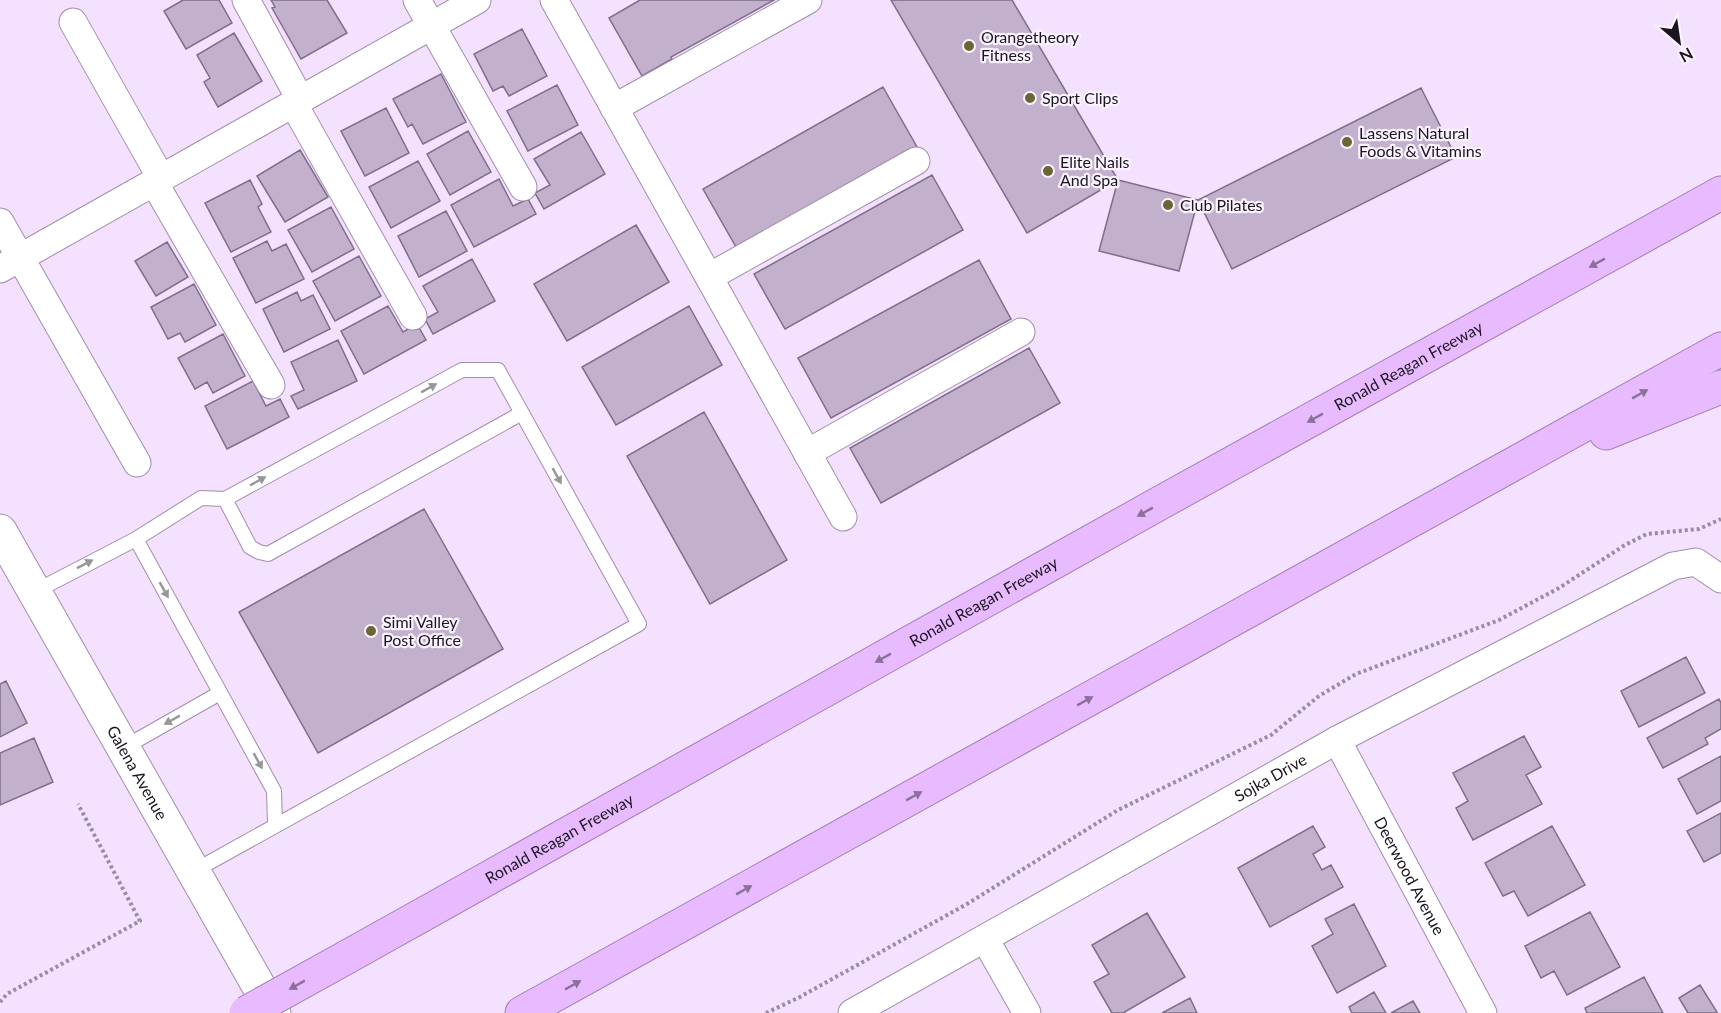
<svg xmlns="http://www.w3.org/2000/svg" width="1721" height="1013" font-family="Lato,sans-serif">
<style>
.building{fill:#c3b0cd;stroke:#7f6e89;stroke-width:1.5}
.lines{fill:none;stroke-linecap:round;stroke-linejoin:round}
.service-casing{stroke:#a08eaa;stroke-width:16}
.minor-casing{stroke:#a08eaa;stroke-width:29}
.tertiary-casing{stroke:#a08eaa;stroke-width:35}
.motorway-casing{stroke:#a180b1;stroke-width:35}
.path{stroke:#9b8ca2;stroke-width:4;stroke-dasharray:3 3;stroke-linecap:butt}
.service{stroke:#fff;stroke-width:14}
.minor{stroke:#fff;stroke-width:27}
.tertiary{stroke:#fff;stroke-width:33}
.motorway{stroke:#e8baff;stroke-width:33}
.motorway-bridge-casing{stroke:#a180b1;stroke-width:35;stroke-linecap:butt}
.motorway-bridge{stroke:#e8baff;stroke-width:33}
.oneway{fill:#8c709a}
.oneway2{fill:#99969a}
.poi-dot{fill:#6b6633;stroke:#fbf3ff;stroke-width:2}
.labels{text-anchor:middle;stroke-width:4.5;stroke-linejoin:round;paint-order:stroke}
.poi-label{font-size:16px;fill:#1c151f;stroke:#fbf3ff;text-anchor:start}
.street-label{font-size:16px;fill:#1c151f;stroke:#fbf3ff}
</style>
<rect width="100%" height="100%" fill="#f4e0ff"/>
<path class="building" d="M183,0H219L232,23L186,49L164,11Z
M271,0H327L347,33L301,59L272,8L275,7Z
M640,0H774L671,57L672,59L642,76L609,18Z
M891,0H1012L1118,180L1027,233Z
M522,29L547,76L509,96L503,86L493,91L474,54Z
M234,33L262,81L218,107L204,82L210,78L197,55Z
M441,74L466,122L423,144L412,124L408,127L393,99Z
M557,85L578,125L528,151L507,111Z
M883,87L917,147L888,164L887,162L736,247L703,189Z
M1421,88L1456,157L1232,269L1198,200Z
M386,108L409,153L365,176L341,131Z
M468,131L491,172L450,195L427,154Z
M581,132L605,174L544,209L535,193L550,185L534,159Z
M300,150L328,197L285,222L257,176Z
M418,161L440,201L391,228L369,187Z
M932,175L963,230L785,329L754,274Z
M499,179L513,206L528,199L536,214L474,247L451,205Z
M250,180L262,204L258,207L271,232L231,252L205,203Z
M1118,180L1198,200L1179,271L1099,251Z
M331,207L354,249L312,272L288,230Z
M446,211L467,251L419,277L398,236Z
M636,225L669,282L567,341L534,284Z
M267,241L272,251L286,244L304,279L256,303L233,258Z
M167,242L188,277L156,296L135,261Z
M359,256L381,296L335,321L313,281Z
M472,259L495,301L433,334L425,319L438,312L423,286Z
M979,260L1011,319L831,418L798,358Z
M194,284L216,325L185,342L180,333L168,339L151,307Z
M297,292L301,301L313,295L330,329L284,352L263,309Z
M388,306L403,332L417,324L426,340L364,374L341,331Z
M689,306L722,365L616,425L582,367Z
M223,334L245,376L213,393L207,382L195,389L178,358Z
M338,340L357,381L298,409L291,396L304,390L291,362Z
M1029,348L1060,403L881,503L850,448Z
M253,381L266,406L280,399L289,417L227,449L205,406Z
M704,412L787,560L710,604L627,456Z
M424,509L503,649L318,753L239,612Z
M1686,657L1705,693L1639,727L1621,691Z
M6,681L27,723L0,737V684Z
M1719,699L1721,703V729L1705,738L1708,744L1663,768L1647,738Z
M1524,736L1541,767L1526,775L1542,804L1473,840L1456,808L1468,801L1453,773Z
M34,738L53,782L0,805V753Z
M1721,756V801L1697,814L1678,779Z
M1721,813V853L1704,862L1687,831Z
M1313,826L1325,847L1313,854L1322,870L1331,865L1343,887L1270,927L1238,868Z
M1552,826L1585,885L1528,916L1514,891L1503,896L1485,863Z
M1354,904L1386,966L1337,993L1312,946L1333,934L1325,919Z
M1590,912L1620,967L1567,995L1554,971L1541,978L1525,946Z
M1147,913L1185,977L1123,1013H1112L1094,982L1109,974L1092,945Z
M1644,977L1663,1013H1587L1585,1008Z
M1700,985L1717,1012L1714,1013H1688L1679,998Z
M1374,992L1386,1013H1352L1349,1007Z
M1190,998L1197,1013H1162Z
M1413,1001L1420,1013H1391Z"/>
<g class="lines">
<g class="service-casing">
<path id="service" d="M225,499L250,547L259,552L268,554L522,413
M136,539L274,791L275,824
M34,592L136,539L201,498L225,499L462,370H498L639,624L194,871
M123,748L220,693"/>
</g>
<g class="minor-casing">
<g id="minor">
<path d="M246,0L300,99"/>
<path d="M417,0L523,187"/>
<path d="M554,0L843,517"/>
<path d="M73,22L161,178"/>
<path d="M293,103L413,316"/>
<path d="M614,108L808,0"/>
<path d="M154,182L271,385"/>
<path d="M0,222L137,463"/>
<path d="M0,269L477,0"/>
<path d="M709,277L916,161"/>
<path d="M807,453L1021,332"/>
<path id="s1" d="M1337,740L1483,1013"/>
<path d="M985,939L1027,1013"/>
<path id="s2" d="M852,1013L1337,740L1673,566L1696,562L1721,579"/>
</g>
</g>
<g class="tertiary-casing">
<g id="tertiary">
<path id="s3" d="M0,531L274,1013"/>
</g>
</g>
<g class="motorway-casing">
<g id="motorway">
<path d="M1606,433L1721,387"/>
<path id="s4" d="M347,957L1160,503L1721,193"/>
<path d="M522,1013L1721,349"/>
</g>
</g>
<path class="path" d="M0,1002L7,994L140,921L78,804
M766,1013L798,998L967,904L1118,810L1271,735L1319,696L1356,674L1499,620L1559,588L1625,545L1647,534L1699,529L1721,519"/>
<use href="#service" class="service"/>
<use href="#minor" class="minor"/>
<use href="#tertiary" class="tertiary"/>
<use href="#motorway" class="motorway"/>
<g class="motorway-bridge-casing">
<path id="motorway-bridge" d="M246,1013L347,957"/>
</g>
<use href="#motorway-bridge" class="motorway-bridge"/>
</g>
<defs><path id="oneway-solid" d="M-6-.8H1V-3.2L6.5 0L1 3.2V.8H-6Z" transform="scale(1.5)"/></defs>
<g class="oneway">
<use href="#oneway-solid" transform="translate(1597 263) rotate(151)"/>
<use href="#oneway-solid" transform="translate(1640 394) rotate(-29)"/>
<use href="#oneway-solid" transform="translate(1315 418) rotate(151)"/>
<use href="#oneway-solid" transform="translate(1145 512) rotate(151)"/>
<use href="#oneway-solid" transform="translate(883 658) rotate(151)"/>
<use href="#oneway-solid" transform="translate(1085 701) rotate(-29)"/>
<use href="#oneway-solid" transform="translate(914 796) rotate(-29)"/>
<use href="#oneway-solid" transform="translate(744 890) rotate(-29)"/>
<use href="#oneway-solid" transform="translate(297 985) rotate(151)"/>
<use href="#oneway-solid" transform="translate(573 985) rotate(-29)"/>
</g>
<g class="oneway2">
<use href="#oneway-solid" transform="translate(429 388) rotate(-29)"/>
<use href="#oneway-solid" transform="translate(557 476) rotate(61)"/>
<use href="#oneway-solid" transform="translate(258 481) rotate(-29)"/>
<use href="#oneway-solid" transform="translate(85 564) rotate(-27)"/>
<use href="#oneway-solid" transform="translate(164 590) rotate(61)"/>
<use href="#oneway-solid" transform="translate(172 720) rotate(151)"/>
<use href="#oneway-solid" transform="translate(258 761) rotate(61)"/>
</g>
<g class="poi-dot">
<circle cx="969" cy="46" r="6"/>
<circle cx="1030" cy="98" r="6"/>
<circle cx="1347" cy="142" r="6"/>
<circle cx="1048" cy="171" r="6"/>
<circle cx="1168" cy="205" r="6"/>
<circle cx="371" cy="631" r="6"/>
</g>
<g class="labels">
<g class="poi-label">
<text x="981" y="43">Orangetheory<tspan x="981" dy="18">Fitness</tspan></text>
<text x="1042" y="104">Sport Clips</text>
<text x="1359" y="139">Lassens Natural<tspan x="1359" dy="18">Foods &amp; Vitamins</tspan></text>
<text x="1060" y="168">Elite Nails<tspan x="1060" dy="18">And Spa</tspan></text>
<text x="1180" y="211">Club Pilates</text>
<text x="383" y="628">Simi Valley<tspan x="383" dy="18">Post Office</tspan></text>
</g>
<g class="street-label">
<text dy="6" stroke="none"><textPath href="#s4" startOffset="1215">Ronald Reagan Freeway</textPath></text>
<text dy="6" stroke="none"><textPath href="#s4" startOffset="729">Ronald Reagan Freeway</textPath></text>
<text dy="6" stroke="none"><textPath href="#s3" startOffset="278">Galena Avenue</textPath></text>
<text dy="6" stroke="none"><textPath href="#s2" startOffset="480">Sojka Drive</textPath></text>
<text dy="6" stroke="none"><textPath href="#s4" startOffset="243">Ronald Reagan Freeway</textPath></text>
<text dy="6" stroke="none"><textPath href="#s1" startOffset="154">Deerwood Avenue</textPath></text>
</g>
</g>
<g transform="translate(1679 42) rotate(151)" stroke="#fbf3ff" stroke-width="4.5" paint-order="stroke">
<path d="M0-4.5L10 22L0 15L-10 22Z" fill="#1c151f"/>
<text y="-9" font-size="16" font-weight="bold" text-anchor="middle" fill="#1c151f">N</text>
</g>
</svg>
